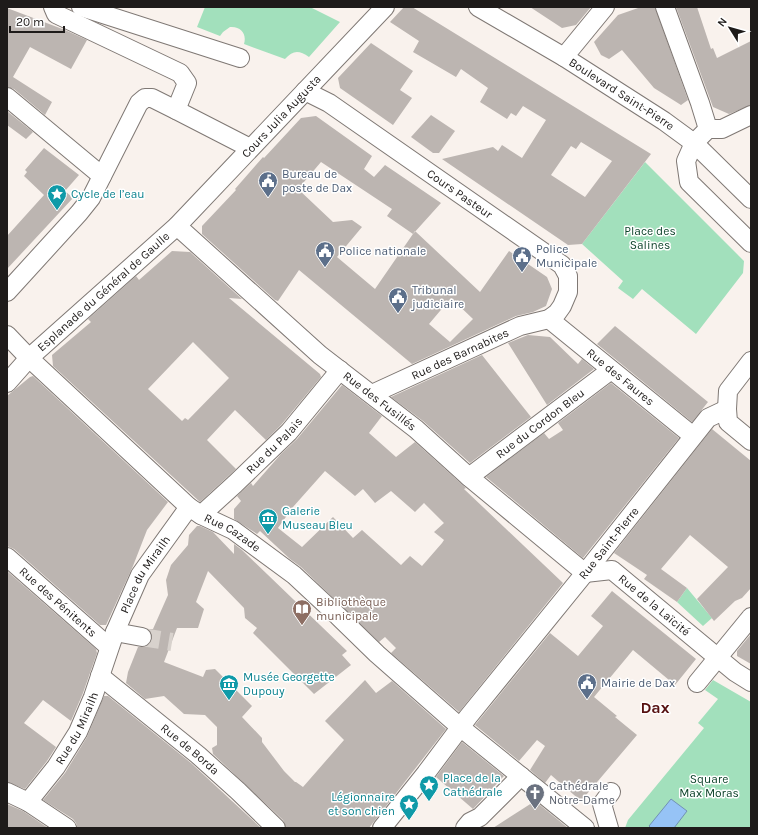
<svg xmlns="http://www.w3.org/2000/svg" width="758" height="835" font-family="Karla,sans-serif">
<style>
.green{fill:#a2e0bc}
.water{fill:#96c3f6;stroke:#7291b4}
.building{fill:#bcb5b1;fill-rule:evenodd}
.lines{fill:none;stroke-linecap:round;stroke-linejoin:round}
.minor-tunnel{stroke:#d8d2cd;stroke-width:18;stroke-dasharray:18 9;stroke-linecap:butt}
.minor-casing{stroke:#7f7874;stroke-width:20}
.minor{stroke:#fff;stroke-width:18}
.labels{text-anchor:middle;stroke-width:3;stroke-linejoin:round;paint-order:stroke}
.street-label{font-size:12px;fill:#1e1b1a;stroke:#fff}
.service-label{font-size:12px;fill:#4e5e75;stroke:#fff;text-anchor:start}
.culture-label{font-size:12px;fill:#0d838f;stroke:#fff;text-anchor:start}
.park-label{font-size:12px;fill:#0d432a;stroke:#fff}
.education-label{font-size:12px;fill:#785e54;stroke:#fff;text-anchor:start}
.worship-label{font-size:12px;fill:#5b616d;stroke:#fff;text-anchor:start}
.district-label{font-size:16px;font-weight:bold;fill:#571212;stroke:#fff}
</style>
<rect width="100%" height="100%" fill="#f9f2ed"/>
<path class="green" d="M205,7H310L340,22L309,57C299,50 293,50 285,59L244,44C247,34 241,26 230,27L223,32L220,36L197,27Z
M645,162L744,261L743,273L696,334L642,289L633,299L618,288L623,281L582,244Z
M687,588L712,618L703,626L677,602Z
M713,680L751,702V828H625L628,820L704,728L698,723L718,699L705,690Z"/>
<path class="water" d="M671,799L687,811L674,828H651L649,826Z"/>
<path class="building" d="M404,7H412L651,154L582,244L568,245L442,159L493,147L498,151L502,145L522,158L546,120L523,106L516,116L511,113L507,119L480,102L488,88L461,69L456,77L413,52L419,41L390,22ZM581,142L612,161L585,197L551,175L571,146L576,149Z
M530,7H591L576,25L562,28Z
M641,7H655L688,100L681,105L654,88L622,50L609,59L601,55L594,42L618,15Z
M676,7H697L711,49L713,48L717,58L751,41V105L729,114L713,107Z
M7,8L65,30L87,40L71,69L30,47L13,77L52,102L45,115L14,89L7,87Z
M371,43L413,71L400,90L412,98L393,125L340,88L338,78Z
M7,111L33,132L26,139L7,125Z
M431,115L455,131L439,153H433L411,137Z
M316,116L372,156L364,169L374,177L385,165L441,203L413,234L387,216L392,209L321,162L298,189L333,222L352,220L362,227L337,257L375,289L415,231L480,292L509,251L547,277L552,289L546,306L533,312L516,316L412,364L299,270L278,301L275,300L202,234V226L236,190L235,189L263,157L264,158L301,118ZM451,298L473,319L450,342L429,324Z
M44,148L79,175L65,191L73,198L7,269V236L44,195L24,176L27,172L25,170Z
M172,251L190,252L242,299L229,298L320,374L321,377L281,425L266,440L235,410L207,440L236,469L200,502L53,366L52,355L91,322L88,319L136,276L139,280ZM193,342L229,378L188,420L185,418L182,421L148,389Z
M615,326L708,402L692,422L597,344Z
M528,335L550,337L578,364L582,359L594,369L547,405L508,343Z
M482,355L531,417L470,463L423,421L391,397Z
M33,376L168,502L147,530L133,566L106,625H100L14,549L7,546V396L30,377Z
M611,383L679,438L583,558L486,477L544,433L549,439L563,430L558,423Z
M342,385L382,416L369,433L396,457L415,442L466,488L464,489L563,583L459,712L391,653L396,648L385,637L379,642L301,567L290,559L260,531L257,534L234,519V509L241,501L237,496L251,483L253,486L281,454L297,439ZM325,471L355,496L363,489L375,503L391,491L415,512L424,503L444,523L434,532L444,540L442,543L422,566L410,556L401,565L362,530L353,538L333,517L302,547L278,528L293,507Z
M712,429L751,461V588L742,598L735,601L714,621L697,599L728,567L690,535L661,569L687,588L677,602L644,579L647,575L614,553Z
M197,526H200L213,532L234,554V544L242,550L347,651L342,655L351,665L314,694L253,633L257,628L245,618L244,608L208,571L196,602L204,609L198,628H177L164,662L203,677L206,670L215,669L252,706L242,717L262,738V742L284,771L295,782H296L303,787L344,740L325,721L365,680L376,693L392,681L446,729L369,828H286L283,820L213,754L212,748L217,745V727L205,715L184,714L164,696L145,699L126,683L128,672L138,647H146L150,643L152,639V634L149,629H153L168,595L166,580L171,565L188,545L189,535Z
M7,571L96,649L97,653L83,693L71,721L43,700L24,723L56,747L47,761L25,789L7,782Z
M612,591L696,659L675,685L633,650L594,697L617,716L615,717L637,735L581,801L551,775L545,783L530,770L545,746L537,740L519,761L475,725L550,633L578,656L603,626L591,616Z
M751,634V664L737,656V651Z
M104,696H108L191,763L261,828H77L76,823L73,819L43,800L65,773L87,737Z
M462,742L504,776L473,809L436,777Z
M535,801L568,828H493Z
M7,804L23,811L48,828H7Z"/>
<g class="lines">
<path class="minor-tunnel" d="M142,637L172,642"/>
<g class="minor-casing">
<g id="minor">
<path d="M53,7L56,14L180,73L187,83L176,110"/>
<path d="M81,7L240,58"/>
<path id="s1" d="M478,7L564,57L664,121L694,143L751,199"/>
<path d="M665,7L700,103L708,129"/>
<path d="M564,57L605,7"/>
<path id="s2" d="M305,91L329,103L562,265L568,276V292L562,306L557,313L549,319L520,326L372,394"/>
<path d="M7,97L102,176"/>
<path d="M751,115L722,129H708L694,143L686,161L689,182L751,243"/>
<path id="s3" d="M177,226L320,355L416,429L469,477L585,573L612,570L735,672L751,682"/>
<path d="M7,292L79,213L91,198L139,103L145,98H152L176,110L250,148"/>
<path id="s4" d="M549,319L693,436"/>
<path id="s5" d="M7,335L29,358L189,507L201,515L233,530L294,575L338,616L377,654L460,727L585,828"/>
<path d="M751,361L728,391L727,409L728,422L751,441"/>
<path id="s6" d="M7,383L29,358L177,226L385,7"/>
<path id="s7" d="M469,477L611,370"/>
<path id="s8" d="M201,515L235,484L289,432L340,370"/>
<path id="s9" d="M7,557L109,647"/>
<path d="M115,632L142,637"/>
<path id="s10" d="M100,676L198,755L238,791L276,828"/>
<path d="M697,683L751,617"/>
<path d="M7,792L28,802L67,828"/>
<path id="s11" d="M28,802L56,767L78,732L93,697L115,632L140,575L189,507"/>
<path id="s12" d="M382,828L426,773L468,717L585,573L708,418L727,409"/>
<path d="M465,828L470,822L480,817L521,776"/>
<path d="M609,828L602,804L611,792"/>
</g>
</g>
<use href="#minor" class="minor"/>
</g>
<defs>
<g id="civic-pin" transform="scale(1)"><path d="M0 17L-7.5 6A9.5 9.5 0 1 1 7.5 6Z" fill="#5c6f8a" stroke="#fff"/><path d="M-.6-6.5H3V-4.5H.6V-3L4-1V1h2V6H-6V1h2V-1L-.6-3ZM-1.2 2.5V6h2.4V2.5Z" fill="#fff"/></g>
<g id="sight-pin" transform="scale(1)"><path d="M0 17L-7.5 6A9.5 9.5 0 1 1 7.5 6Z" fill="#0f9aa8" stroke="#fff"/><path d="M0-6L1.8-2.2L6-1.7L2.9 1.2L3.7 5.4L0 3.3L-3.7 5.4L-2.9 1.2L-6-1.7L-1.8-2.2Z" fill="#fff"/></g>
<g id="museum-pin" transform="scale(1)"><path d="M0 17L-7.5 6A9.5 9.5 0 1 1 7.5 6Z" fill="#0f9aa8" stroke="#fff"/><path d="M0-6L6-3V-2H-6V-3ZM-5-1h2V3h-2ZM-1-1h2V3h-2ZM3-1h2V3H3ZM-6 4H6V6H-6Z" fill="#fff"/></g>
<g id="library-pin" transform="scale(1)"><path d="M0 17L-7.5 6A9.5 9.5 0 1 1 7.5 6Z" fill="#8d6e63" stroke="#fff"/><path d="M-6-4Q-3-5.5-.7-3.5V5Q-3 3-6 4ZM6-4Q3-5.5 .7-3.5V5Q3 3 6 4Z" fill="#fff"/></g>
<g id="church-pin" transform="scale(1)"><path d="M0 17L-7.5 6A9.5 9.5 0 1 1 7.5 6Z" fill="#6b7280" stroke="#fff"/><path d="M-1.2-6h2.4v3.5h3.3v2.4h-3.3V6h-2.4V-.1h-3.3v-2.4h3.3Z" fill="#fff"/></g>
</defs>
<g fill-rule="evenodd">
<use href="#civic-pin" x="268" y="181"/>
<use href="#sight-pin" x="57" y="194"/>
<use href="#civic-pin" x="325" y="251"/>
<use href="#civic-pin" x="522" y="256"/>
<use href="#civic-pin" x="398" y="297"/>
<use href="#museum-pin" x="268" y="518"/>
<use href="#library-pin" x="302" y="609"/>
<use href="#civic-pin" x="587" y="683"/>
<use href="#museum-pin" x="229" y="684"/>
<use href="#sight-pin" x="429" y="785"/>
<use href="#church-pin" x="535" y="793"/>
<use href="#sight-pin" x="409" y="804"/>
</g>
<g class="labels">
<g class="street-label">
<text dy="4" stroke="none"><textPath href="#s1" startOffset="168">Boulevard Saint-Pierre</textPath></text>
<text dy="4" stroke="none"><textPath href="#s6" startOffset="383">Cours Julia Augusta</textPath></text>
<text dy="4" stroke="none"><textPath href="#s2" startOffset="186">Cours Pasteur</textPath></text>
<text dy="4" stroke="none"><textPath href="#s6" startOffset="133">Esplanade du Général de Gaulle</textPath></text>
<text transform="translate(460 354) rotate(-25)" y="4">Rue des Barnabites</text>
<text dy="4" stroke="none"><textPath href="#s4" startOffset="92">Rue des Faures</textPath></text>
<text dy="4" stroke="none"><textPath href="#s3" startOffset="268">Rue des Fusillés</textPath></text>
<text dy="4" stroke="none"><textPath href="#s7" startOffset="89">Rue du Cordon Bleu</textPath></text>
<text dy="4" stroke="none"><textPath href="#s8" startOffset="101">Rue du Palais</textPath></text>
<text dy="4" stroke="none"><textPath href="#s5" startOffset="301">Rue Cazade</textPath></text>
<text dy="4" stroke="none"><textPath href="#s12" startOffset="364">Rue Saint-Pierre</textPath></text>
<text dy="4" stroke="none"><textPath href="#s11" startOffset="258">Place du Mirailh</textPath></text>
<text dy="4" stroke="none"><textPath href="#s9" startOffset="68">Rue des Pénitents</textPath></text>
<text dy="4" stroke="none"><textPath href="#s3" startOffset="618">Rue de la Laïcité</textPath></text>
<text dy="4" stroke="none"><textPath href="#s11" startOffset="89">Rue du Mirailh</textPath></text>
<text dy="4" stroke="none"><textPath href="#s10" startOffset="116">Rue de Borda</textPath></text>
</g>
<g class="service-label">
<text x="282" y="178">Bureau de<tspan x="282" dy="14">poste de Dax</tspan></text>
<text x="536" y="253">Police<tspan x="536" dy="14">Municipale</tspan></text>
<text x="339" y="255">Police nationale</text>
<text x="412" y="294">Tribunal<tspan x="412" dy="14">judiciaire</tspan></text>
<text x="601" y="687">Mairie de Dax</text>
</g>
<g class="culture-label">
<text x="71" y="198">Cycle de l’eau</text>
<text x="282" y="515">Galerie<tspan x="282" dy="14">Museau Bleu</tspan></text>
<text x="243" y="681">Musée Georgette<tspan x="243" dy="14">Dupouy</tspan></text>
<text x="443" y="782">Place de la<tspan x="443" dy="14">Cathédrale</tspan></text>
<text x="395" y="801" text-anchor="end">Légionnaire<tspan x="395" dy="14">et son chien</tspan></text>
</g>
<g class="park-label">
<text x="650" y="235">Place des<tspan x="650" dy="14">Salines</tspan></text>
<text x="709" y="783">Square<tspan x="709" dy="14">Max Moras</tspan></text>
</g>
<g class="education-label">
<text x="316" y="606">Bibliothèque<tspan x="316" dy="14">municipale</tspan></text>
</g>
<g class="worship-label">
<text x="549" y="790">Cathédrale<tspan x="549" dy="14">Notre-Dame</tspan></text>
</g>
<g class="district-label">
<text x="655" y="713">Dax</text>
</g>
</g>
<rect width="758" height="835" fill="none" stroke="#1e1b1a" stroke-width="16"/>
<g transform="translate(730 28) rotate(307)" stroke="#ffffff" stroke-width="3" paint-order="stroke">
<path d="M0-3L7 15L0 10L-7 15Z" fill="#1e1b1a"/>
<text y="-6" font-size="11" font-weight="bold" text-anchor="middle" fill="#1e1b1a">N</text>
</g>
<path d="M10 26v6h54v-6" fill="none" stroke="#1e1b1a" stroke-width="2"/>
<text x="16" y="26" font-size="12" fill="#1e1b1a" stroke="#ffffff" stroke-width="3" paint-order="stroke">20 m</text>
</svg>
